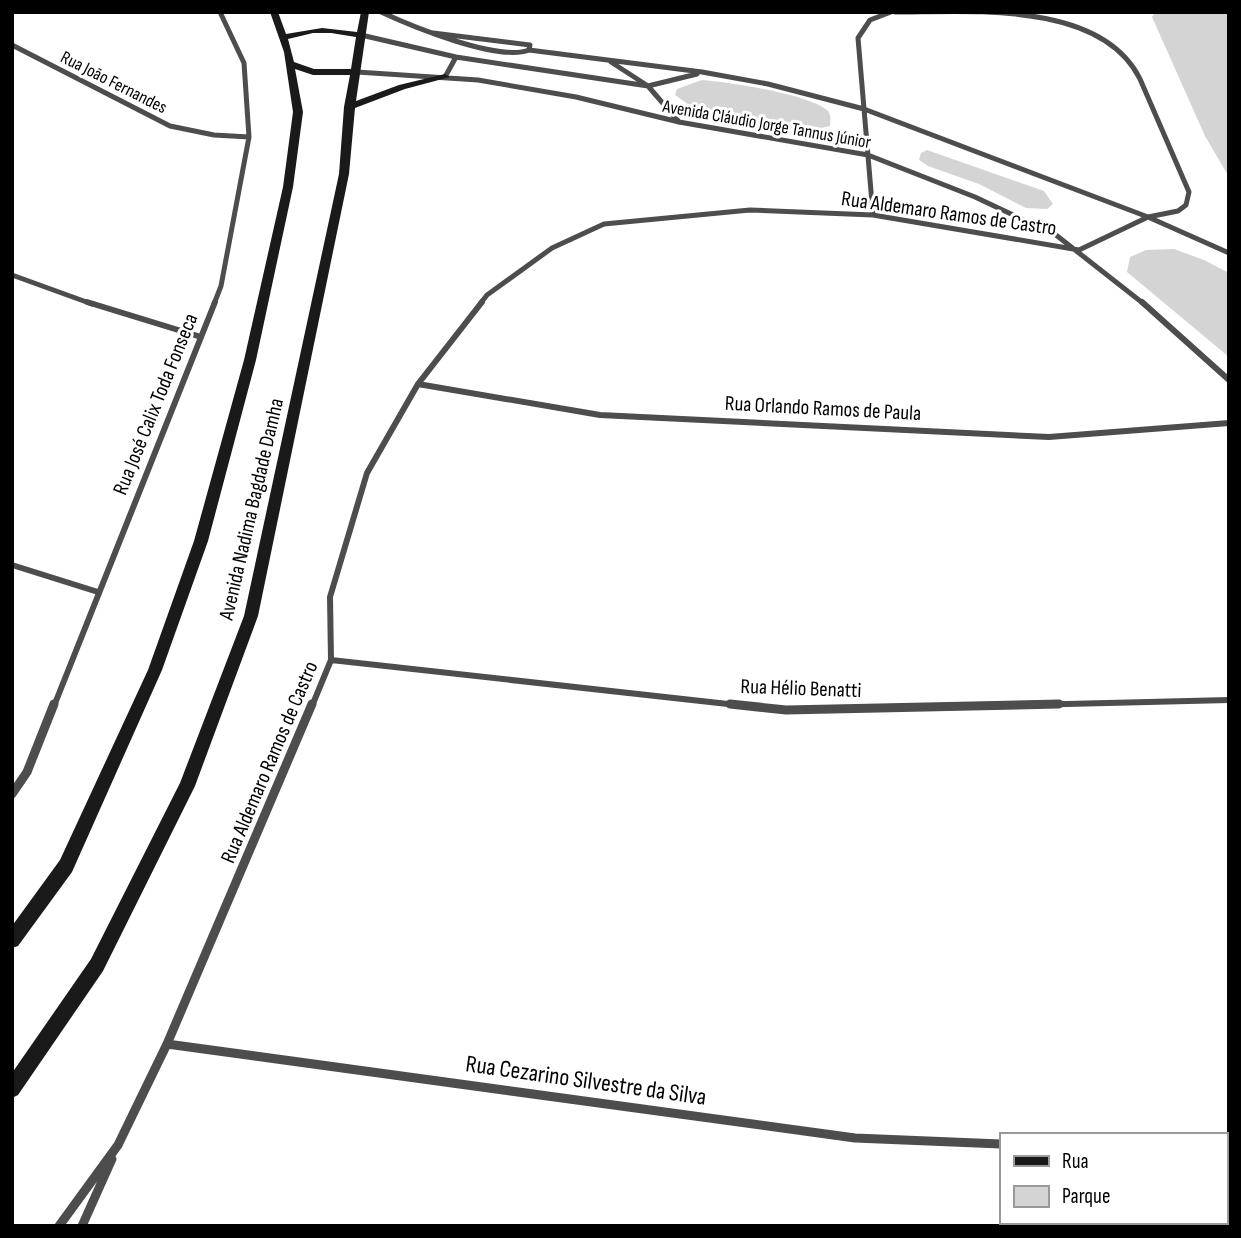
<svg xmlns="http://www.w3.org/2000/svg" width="1241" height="1238" font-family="'Sofia Sans Condensed',sans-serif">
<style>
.green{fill:#d4d4d4}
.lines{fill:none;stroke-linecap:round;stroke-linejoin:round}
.street-far2{stroke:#4d4d4d;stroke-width:5}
.street-far1{stroke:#4d4d4d;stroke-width:6}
.street{stroke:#4d4d4d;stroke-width:9}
.secondary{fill:#1a1a1a;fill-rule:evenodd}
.labels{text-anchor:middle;stroke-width:6;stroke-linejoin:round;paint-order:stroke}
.far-street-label{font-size:18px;fill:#000;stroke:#fff}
.street-label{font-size:21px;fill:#000;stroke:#fff}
.near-street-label{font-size:24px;fill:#000;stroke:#fff}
</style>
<rect width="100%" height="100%" fill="#fff"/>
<path class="green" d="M1155,12H1229V177L1205,136L1152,17Z
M702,80C728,82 808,94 827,110C832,115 830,120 830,126L808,131L711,116L699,112L675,95L677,89Z
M927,150L1044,191L1053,204L1047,209L1026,208L979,184L928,166L919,160L921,153Z
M1174,249L1204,260L1229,273V357L1127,272L1130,257L1146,250Z"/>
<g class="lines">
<path class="street-far2" d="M381,12C411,26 498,62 529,50L702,72L768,84L864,109L1148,217L1229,253
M433,33L530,45L529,50
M361,35L456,57L648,86L697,74
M12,45L170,126L214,135L249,137
M611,62L648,86L679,122
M357,72L478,80L576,97L679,122L868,155L975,197L1056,235L1144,304
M445,77L456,57
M873,215L858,38L870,20L891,12
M12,275L92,304
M214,304L221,286L249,137L244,63L220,12
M480,304L487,295L552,248L604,224L750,210L873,215L1079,250L1148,217L1178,211L1186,205L1189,192L1140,79C1101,0 968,12 895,12"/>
<path class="street-far1" d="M87,302L201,337
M1142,302L1229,380
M418,384L600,415L1049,437L1229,423
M12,565L98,592
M331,660L746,706
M54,706L215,302
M312,706L331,660L330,597L367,473L418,384L482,302
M982,706L1229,700"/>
<path class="street" d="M730,704L786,710L1059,704
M12,794L27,772L54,704
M167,1044L855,1138L1001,1144
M1225,1153H1229
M59,1226L118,1145L167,1044L312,704
M82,1226L112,1159"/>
<path class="secondary" d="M270,12H278L286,34L322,28L357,32L361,12H369L356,101L399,85L445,74L450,77L405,89L355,108L349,174L258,616L195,786L103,971L18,1095L12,1098V1073L91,959L180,783L244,616L339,174L344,107L350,75H313L295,69L303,112L293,187L256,360L208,541L162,670L72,872L18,946L12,948V926L60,860L148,670L194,541L244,360L283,187L293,112L284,52ZM331,33L356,37L351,69H314L294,62L288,39L313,33Z"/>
</g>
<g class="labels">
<g class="far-street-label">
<text transform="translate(114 82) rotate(27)" y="6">Rua João Fernandes</text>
<text transform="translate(767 124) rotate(10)" y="6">Avenida Cláudio Jorge Tannus Júnior</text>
</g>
<g class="street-label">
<text transform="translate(949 213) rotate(8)" y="7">Rua Aldemaro Ramos de Castro</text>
<text transform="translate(155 404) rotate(-68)" y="7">Rua José Calix Toda Fonseca</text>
<text transform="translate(823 408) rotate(3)" y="7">Rua Orlando Ramos de Paula</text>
<text transform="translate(251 509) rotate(-77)" y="7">Avenida Nadima Bagdade Damha</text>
<text transform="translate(801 688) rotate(2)" y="7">Rua Hélio Benatti</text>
<text transform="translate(269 762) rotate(-67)" y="7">Rua Aldemaro Ramos de Castro</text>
</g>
<g class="near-street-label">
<text transform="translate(586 1080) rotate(8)" y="8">Rua Cezarino Silvestre da Silva</text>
</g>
</g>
<rect width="1241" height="1238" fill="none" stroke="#000000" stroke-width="28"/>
<rect x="1000" y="1133" width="228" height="91" fill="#ffffff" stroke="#999999" stroke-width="2"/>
<rect x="1014" y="1156" width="35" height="10" fill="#1a1a1a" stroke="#999999" stroke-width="2"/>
<text x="1062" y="1168" font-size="21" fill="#000000">Rua</text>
<rect x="1014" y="1186" width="35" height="21" fill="#d4d4d4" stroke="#999999" stroke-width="2"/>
<text x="1062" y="1203" font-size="21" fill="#000000">Parque</text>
</svg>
